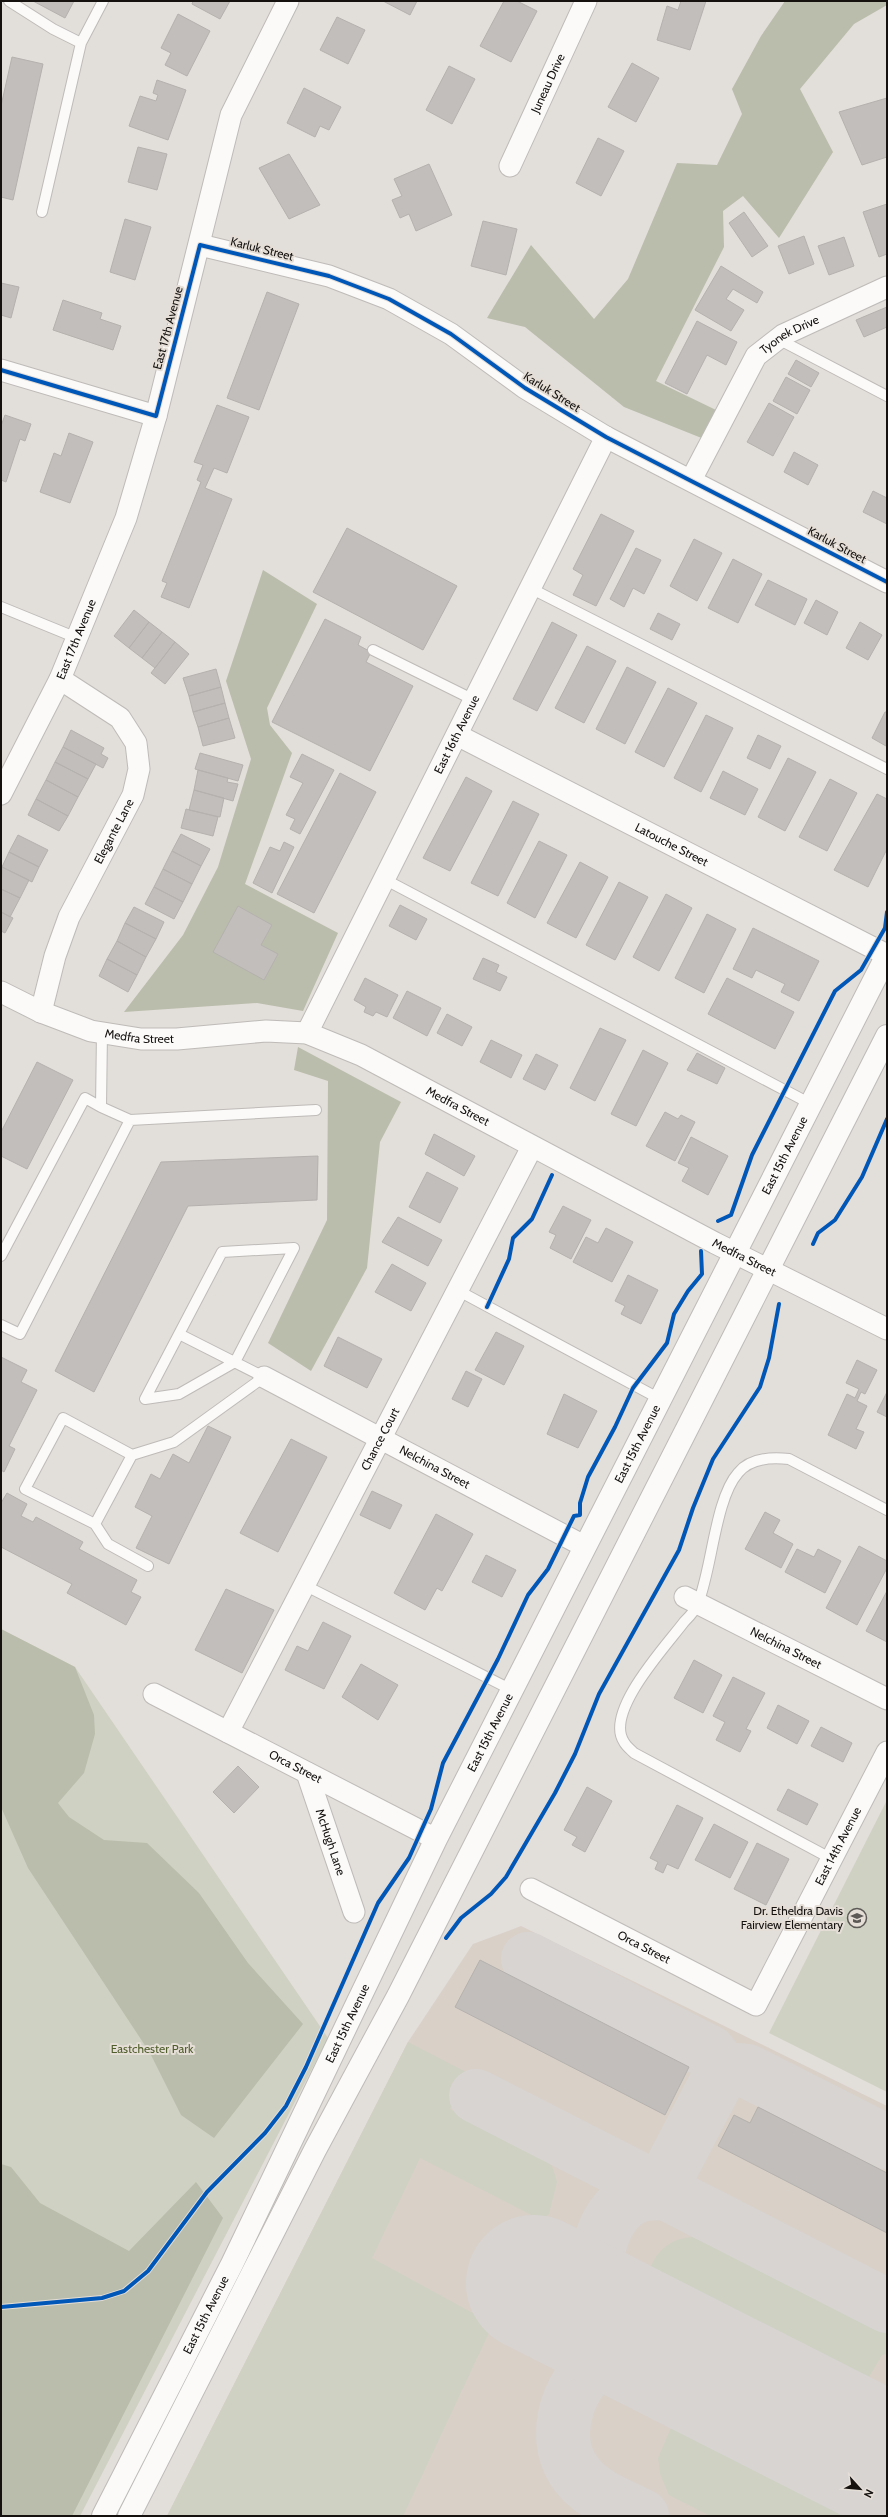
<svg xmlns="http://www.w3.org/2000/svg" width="888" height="2517" font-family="Cabin,sans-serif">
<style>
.built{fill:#d9d0c8}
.green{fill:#cfd1c3}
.forest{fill:#babdab}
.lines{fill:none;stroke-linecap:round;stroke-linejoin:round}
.taxiway{stroke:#d7d4d2;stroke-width:54}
.runway{stroke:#d7d4d2;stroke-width:136}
.building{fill:#c1bebb;stroke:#b4b1ae}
.lane-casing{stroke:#bebbb8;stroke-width:12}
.street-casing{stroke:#bebbb8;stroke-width:23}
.secondary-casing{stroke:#bebbb8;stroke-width:24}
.lane{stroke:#fbfaf9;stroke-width:10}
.street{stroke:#fbfaf9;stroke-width:21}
.secondary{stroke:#fbfaf9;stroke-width:22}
.cycleway-casing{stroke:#e5ded7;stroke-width:6}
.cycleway{stroke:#0057b8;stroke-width:4}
.labels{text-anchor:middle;stroke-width:4;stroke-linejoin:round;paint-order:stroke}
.street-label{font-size:12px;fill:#14110f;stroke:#e5ded7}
.poi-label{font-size:12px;fill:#14110f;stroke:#e5ded7;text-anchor:end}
.park-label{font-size:12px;fill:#505d2c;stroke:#e5ded7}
</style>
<rect width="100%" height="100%" fill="#e2deda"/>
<path class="built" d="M521,1926L887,2106V2516H167L408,2042L473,1944Z"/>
<path class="green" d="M1,1629L75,1667L328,2038L80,2516H1Z
M887,1800V2092L769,2033Z
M408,2042L468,2073L450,2109L537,2153L552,2166L557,2182L549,2214L541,2220L420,2158L372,2258L493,2324L403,2516H167Z
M693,2237L887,2334V2354L882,2355L859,2394L654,2289L647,2281C651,2256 667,2238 693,2237Z
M697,2418L717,2425L887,2509V2516H710L669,2495L660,2474L658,2458L671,2428Z"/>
<path class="forest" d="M785,1H887V5L854,24L800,89L833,152L779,238L743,196L723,211L724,247L656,381L716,410L704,439L624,407L525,327L487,318L531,245L594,319L628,279L677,163L717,165L742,114L732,89L761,36Z
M263,570L317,604L267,708L270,725L292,753L245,884L338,933L303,1011L257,1003L124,1012L183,935L218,867L251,759L226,681Z
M298,1047L401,1102L380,1142L367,1268L311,1371L268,1343L327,1220L328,1081L294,1070Z
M1,1629L75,1667L94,1715L95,1734L84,1773L58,1803L69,1817L104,1840L147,1843L199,1893L248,1963L303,2024L214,2138L181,2115L150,2053L28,1868L1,1807Z
M1,2164L11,2167L40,2203L129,2251L196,2182L223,2218L72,2516H1Z"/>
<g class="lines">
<path class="taxiway" d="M528,1959L709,2052C717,2061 719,2067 718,2079
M476,2096L887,2306
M660,2190L718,2079C727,2071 734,2068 747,2071L887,2142
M628,2331C618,2321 605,2311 600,2298C590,2267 600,2219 629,2200C641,2192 654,2193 667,2193
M642,2516C618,2504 589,2494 574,2471C549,2434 570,2376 607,2356C624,2347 642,2348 661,2347"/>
<path class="runway" d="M534,2283L887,2462"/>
</g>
<path class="building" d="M33,1H74L65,18Z
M193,1H230L220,19L192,4Z
M383,1H417L410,15Z
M504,1H517L537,11L511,62L480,46Z
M681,1H706L690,50L657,40L667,6L678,10Z
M178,14L210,31L187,76L165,65L171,53L161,48Z
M337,17L365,30L348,64L320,50Z
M12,57L43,64L13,200L1,197V106Z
M632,63L659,78L636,122L608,107Z
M449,66L475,79L452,124L426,110Z
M157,80L186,90L168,140L129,126L140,96L156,101L158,95L153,93Z
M304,88L341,107L329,130L320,126L315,137L287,123Z
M887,98V157L862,165L839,112Z
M598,138L624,151L601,196L576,183Z
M138,147L167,154L157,190L128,182Z
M289,154L320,205L289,219L259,168Z
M429,164L452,215L416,231L409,214L400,218L392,200L402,196L394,179Z
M887,204V254L879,257L863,212Z
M744,212L768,246L752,257L729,223Z
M125,219L151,227L135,280L110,272Z
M483,221L517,229L506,275L471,266Z
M804,236L814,264L789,274L778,246Z
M844,237L854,266L829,275L818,246Z
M721,266L763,292L757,303L733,289L726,299L744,310L731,331L695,310Z
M1,283L19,287L11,318L1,315Z
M267,292L299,304L259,410L227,398Z
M63,300L102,313L100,319L121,326L113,350L53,330Z
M887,307V327L864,337L856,320Z
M697,321L737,342L726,365L707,355L687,394L665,383Z
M796,360L819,373L811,387L788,374Z
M786,377L810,390L797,414L773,401Z
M769,403L794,417L773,456L747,442Z
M217,405L249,417L227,473L214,468L205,488L232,499L189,608L161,597L167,583L162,581L201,482L197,480L203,465L194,462Z
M5,415L31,424L25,441L20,439L6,482L1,480V426Z
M69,433L93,442L70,503L40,492L54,453L61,456Z
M794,452L818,465L808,485L784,472Z
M873,491L887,498V524L863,512Z
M601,514L634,531L596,606L573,595L583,575L573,569Z
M347,528L457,586L423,650L313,592Z
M694,539L722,553L697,601L670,586Z
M636,548L661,560L644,594L633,588L624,607L610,599Z
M733,559L762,574L738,623L708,608Z
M768,580L807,599L795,625L755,605Z
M816,600L838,612L827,635L804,623Z
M134,610L149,622L129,648L114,636Z
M658,613L680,624L672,640L650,629Z
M325,619L361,637L358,645L371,652L366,662L413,686L370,771L272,722Z
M149,622L162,632L142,658L129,648Z
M552,622L577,635L537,711L513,699Z
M860,622L882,635L868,660L846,648Z
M162,632L175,642L155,668L142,658Z
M175,642L189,654L165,684L151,673Z
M587,646L616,661L584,723L555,708Z
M627,667L656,682L625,744L596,729Z
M216,669L221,687L189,696L183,678Z
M221,687L225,703L193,712L189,696Z
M668,688L697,703L664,767L635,752Z
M225,703L229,718L198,727L193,712Z
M885,712H887L886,746L872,738Z
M706,715L733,728L701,792L674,778Z
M229,718L235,738L203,746L198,727Z
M71,730L104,748L101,754L108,758L103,768L63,747Z
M758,735L781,746L770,769L747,758Z
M63,747L96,764L88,779L55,762Z
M200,753L243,765L238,781L195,769Z
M302,754L334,770L300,834L290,829L295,819L286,815L303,783L290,777Z
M788,758L816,772L785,831L758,817Z
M55,762L88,779L78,797L46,780Z
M198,770L228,778L227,782L238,784L233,801L194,790Z
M723,771L758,789L745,815L710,798Z
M340,773L376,792L314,913L277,894Z
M466,777L492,791L450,871L423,858Z
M830,779L857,793L827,851L799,837Z
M46,780L78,797L68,816L36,799Z
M194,790L224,798L220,817L189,810Z
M877,794L887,799V849L868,887L834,870Z
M36,799L68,816L59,831L28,815Z
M513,801L539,814L498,896L471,883Z
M186,809L218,817L213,836L181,828Z
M181,834L210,849L201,866L172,851Z
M18,835L48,850L39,867L9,852Z
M539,841L567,855L535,918L507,903Z
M284,842L294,847L272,893L253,883L270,847L280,851Z
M172,851L201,866L192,884L163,869Z
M9,852L39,867L32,882L2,867Z
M580,862L608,877L576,938L547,923Z
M2,867L29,880L20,898L1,889Z
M163,869L192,884L183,902L154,887Z
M619,882L648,897L615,960L586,945Z
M154,887L183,902L174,919L145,904Z
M1,889L20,898L10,917L1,912Z
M666,894L692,908L659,971L633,957Z
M400,905L427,919L416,940L389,926Z
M238,906L272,925L261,945L278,954L264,980L213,952Z
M134,907L164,922L156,939L125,923Z
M1,912L13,918L5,933L1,931Z
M707,914L736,929L704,993L675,978Z
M125,923L156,939L146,957L117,941Z
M753,928L819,961L799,1001L781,992L785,984L756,970L752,978L733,969Z
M117,941L146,957L137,975L107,959Z
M483,958L499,965L496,972L507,977L500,991L473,979Z
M107,959L137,975L128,992L99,976Z
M365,978L398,995L387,1017L376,1012L373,1016L364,1012L366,1007L354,1000Z
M727,978L794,1012L775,1049L708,1014Z
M407,991L441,1008L427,1036L393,1018Z
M447,1014L472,1027L462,1046L437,1033Z
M600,1028L626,1040L595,1101L570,1088Z
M491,1040L522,1055L511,1078L480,1062Z
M643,1050L668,1063L636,1126L611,1114Z
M697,1053L725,1068L717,1084L687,1070Z
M536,1054L558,1065L545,1090L523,1079Z
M37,1062L73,1080L27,1169L1,1156V1132Z
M665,1112L678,1119L681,1115L695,1122L675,1161L646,1146Z
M434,1134L475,1156L464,1176L425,1154Z
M691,1137L728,1156L708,1195L682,1181L689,1168L678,1163Z
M318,1156L317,1200L188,1206L94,1392L55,1371L161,1162Z
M427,1172L458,1188L440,1223L409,1207Z
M563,1206L591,1220L571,1259L550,1248L556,1235L549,1232Z
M398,1217L442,1240L428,1266L382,1242Z
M606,1228L633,1242L612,1282L573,1262L586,1237L598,1243Z
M392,1264L426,1283L411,1311L375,1292Z
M628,1275L658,1290L641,1324L621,1314L625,1306L615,1301Z
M496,1332L524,1346L504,1385L475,1370Z
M338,1337L382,1359L367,1388L324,1366Z
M1,1357L27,1370L21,1382L37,1390L9,1446L15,1449L4,1472L1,1470Z
M857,1360L877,1370L865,1394L861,1392L857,1401L867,1406L856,1429L864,1432L856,1449L828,1435L847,1394L855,1398L859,1389L846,1383Z
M466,1371L482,1379L468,1407L452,1399Z
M887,1392V1417L877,1412Z
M564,1394L597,1411L578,1448L547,1434Z
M208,1426L231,1437L169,1564L136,1548L152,1516L135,1507L151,1474L160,1479L173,1454L189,1463Z
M291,1439L327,1457L278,1552L240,1533Z
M372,1491L402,1505L390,1529L360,1515Z
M7,1493L27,1504L21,1516L33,1522L36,1517L83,1542L79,1549L137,1580L131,1592L141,1597L126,1625L67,1593L72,1584L1,1547V1503Z
M765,1512L780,1520L773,1533L793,1544L781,1568L745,1549Z
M436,1514L473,1534L442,1591L437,1588L425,1610L394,1593Z
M859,1546L887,1561V1568L857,1625L826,1608Z
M797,1549L814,1557L818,1549L841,1561L825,1593L785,1572Z
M486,1555L516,1570L502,1597L472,1582Z
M226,1589L274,1610L242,1673L195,1650Z
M887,1591V1642L866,1631Z
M323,1622L351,1636L324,1689L285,1670L297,1646L308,1651Z
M694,1660L722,1675L703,1713L674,1698Z
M361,1664L398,1685L378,1720L342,1697Z
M733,1677L765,1693L746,1729L751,1731L740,1752L716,1740L725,1722L713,1716Z
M778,1705L809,1721L797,1744L767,1728Z
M821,1727L852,1743L843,1762L811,1746Z
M238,1766L259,1787L234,1813L213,1792Z
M587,1787L612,1801L585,1852L572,1845L577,1837L564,1830Z
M788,1789L818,1804L807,1825L777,1810Z
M677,1805L703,1818L678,1869L667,1864L663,1873L655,1869L658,1862L650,1858Z
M714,1824L748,1842L730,1878L695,1860Z
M757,1843L789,1859L766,1905L734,1889Z
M480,1960L689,2067L665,2115L455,2007Z
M758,2107L887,2173V2233L718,2146L734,2115L750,2123Z"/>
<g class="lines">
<g class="lane-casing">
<path id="lane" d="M9,1L53,29L81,43L42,212
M81,43L103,1
M778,339L887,396
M530,588L887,769
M1,607L77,638
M373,650L474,700
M384,879L811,1104
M102,1032L101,1107L130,1120
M1,1256L85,1098L101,1107
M457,1290L660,1399
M1,1325L20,1334L130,1120L316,1110
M132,1455L95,1524L25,1489L63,1418L132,1455L174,1442L264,1377L179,1334L222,1252L294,1248L235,1362L179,1394L145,1399L179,1334
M95,1524L108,1544L148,1566
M304,1585L512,1690
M830,1858L634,1753C631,1750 626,1746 624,1742C604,1712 666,1646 684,1622C689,1617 696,1610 698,1603C712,1569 715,1499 738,1473C750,1458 771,1457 789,1459L887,1510"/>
</g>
<g class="street-casing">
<g id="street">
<path id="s1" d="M510,166L586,1"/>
<path d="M200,245L329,276L389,299L451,334L525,388L606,437L887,582"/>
<path d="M1,370L156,416"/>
<path id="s2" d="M691,480L756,356L783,335L887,287"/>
<path id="s3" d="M457,735L887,955"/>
<path id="s4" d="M1,794L60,679L126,518L156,416L231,115L288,1"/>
<path id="s5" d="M1,992L41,1012L91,1031L141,1039H177L266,1031L307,1033L361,1055L715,1243L887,1329"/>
<path id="s6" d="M41,1012L55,956L69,917L133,795L139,769L136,743L120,718L60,679"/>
<path id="s7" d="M307,1033L606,437"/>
<path id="s8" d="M264,1377L584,1546"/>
<path id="s9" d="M685,1597L887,1699"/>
<path id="s10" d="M154,1694L436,1839"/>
<path id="s11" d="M228,1732L532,1147"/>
<path id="s12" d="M307,1773L354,1912"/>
<path id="s13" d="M531,1889L756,2005L887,1752"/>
</g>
</g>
<g class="secondary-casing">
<g id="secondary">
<path id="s14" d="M103,2516L232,2264L436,1839L887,955"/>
<path d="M129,2516L315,2150L398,1996L887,1036"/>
</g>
</g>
<use href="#lane" class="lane"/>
<use href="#street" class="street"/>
<use href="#secondary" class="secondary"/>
<g class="cycleway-casing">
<path id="cycleway" d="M1,370L156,416L200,245L329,276L389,299L451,334L525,388L606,437L887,582
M718,1221L731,1215L752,1155L835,991L861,970L885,928L887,912
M813,1244L818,1233L835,1220L862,1177L887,1119
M487,1307L509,1259L513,1238L532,1219L552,1175
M446,1938L461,1918L491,1894L506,1877L555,1793L575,1754L599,1694L679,1550L693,1508L713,1459L760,1387L769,1358L779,1304
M1,2307L102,2298L124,2291L148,2271L207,2192L265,2133L286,2106L306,2067L378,1903L409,1858L431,1809L443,1763L498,1659L528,1595L548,1569L574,1516L580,1515V1503L588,1477L615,1427L633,1388L667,1343L674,1314L688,1291L702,1274L701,1251"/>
</g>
<use href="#cycleway" class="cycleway"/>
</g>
<defs>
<g id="school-ring" transform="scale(1)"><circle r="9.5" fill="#e5ded7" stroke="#5c5956" stroke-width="1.5"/><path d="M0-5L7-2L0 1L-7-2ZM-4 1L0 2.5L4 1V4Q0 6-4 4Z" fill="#5c5956"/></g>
</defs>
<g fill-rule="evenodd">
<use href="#school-ring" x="857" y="1918"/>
</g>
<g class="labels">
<g class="street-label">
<text dy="4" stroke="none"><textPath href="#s1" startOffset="91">Juneau Drive</textPath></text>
<text transform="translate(262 249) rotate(14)" y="4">Karluk Street</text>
<text transform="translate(168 328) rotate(-75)" y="4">East 17th Avenue</text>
<text dy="4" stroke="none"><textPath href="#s2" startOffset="180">Tyonek Drive</textPath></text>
<text transform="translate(552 392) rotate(32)" y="4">Karluk Street</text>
<text transform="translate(837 545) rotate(28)" y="4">Karluk Street</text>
<text dy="4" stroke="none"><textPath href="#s4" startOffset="172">East 17th Avenue</textPath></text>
<text dy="4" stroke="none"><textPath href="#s7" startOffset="334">East 16th Avenue</textPath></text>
<text dy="4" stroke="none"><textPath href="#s6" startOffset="196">Elegante Lane</textPath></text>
<text dy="4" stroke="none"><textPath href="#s3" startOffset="241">Latouche Street</textPath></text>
<text dy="4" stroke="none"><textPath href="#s5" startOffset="147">Medfra Street</textPath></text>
<text dy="4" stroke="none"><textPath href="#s5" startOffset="483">Medfra Street</textPath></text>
<text dy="4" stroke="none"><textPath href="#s14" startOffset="1522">East 15th Avenue</textPath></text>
<text dy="4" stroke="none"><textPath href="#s5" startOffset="807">Medfra Street</textPath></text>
<text dy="4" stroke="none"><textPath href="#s11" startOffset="330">Chance Court</textPath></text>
<text dy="4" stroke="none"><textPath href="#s14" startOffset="1198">East 15th Avenue</textPath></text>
<text dy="4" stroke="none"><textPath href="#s8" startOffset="193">Nelchina Street</textPath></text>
<text dy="4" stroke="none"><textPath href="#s9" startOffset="113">Nelchina Street</textPath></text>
<text dy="4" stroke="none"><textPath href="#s14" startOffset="874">East 15th Avenue</textPath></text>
<text dy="4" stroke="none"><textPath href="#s10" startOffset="159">Orca Street</textPath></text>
<text dy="4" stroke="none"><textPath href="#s12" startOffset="73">McHugh Lane</textPath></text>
<text dy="4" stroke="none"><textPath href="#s13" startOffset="432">East 14th Avenue</textPath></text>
<text dy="4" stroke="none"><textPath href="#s13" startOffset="127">Orca Street</textPath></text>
<text dy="4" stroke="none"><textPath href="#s14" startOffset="550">East 15th Avenue</textPath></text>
<text dy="4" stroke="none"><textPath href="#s14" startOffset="226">East 15th Avenue</textPath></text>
</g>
<g class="poi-label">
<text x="843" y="1915">Dr. Etheldra Davis<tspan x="843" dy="14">Fairview Elementary</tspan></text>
</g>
<g class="park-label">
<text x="152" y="2053">Eastchester Park</text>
</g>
</g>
<rect width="888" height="2517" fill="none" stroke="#14110f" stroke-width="4"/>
<g transform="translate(860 2489) rotate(117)" stroke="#e5ded7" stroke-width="3" paint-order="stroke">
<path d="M0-3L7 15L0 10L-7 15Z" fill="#14110f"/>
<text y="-6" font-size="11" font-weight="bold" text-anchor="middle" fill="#14110f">N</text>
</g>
</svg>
